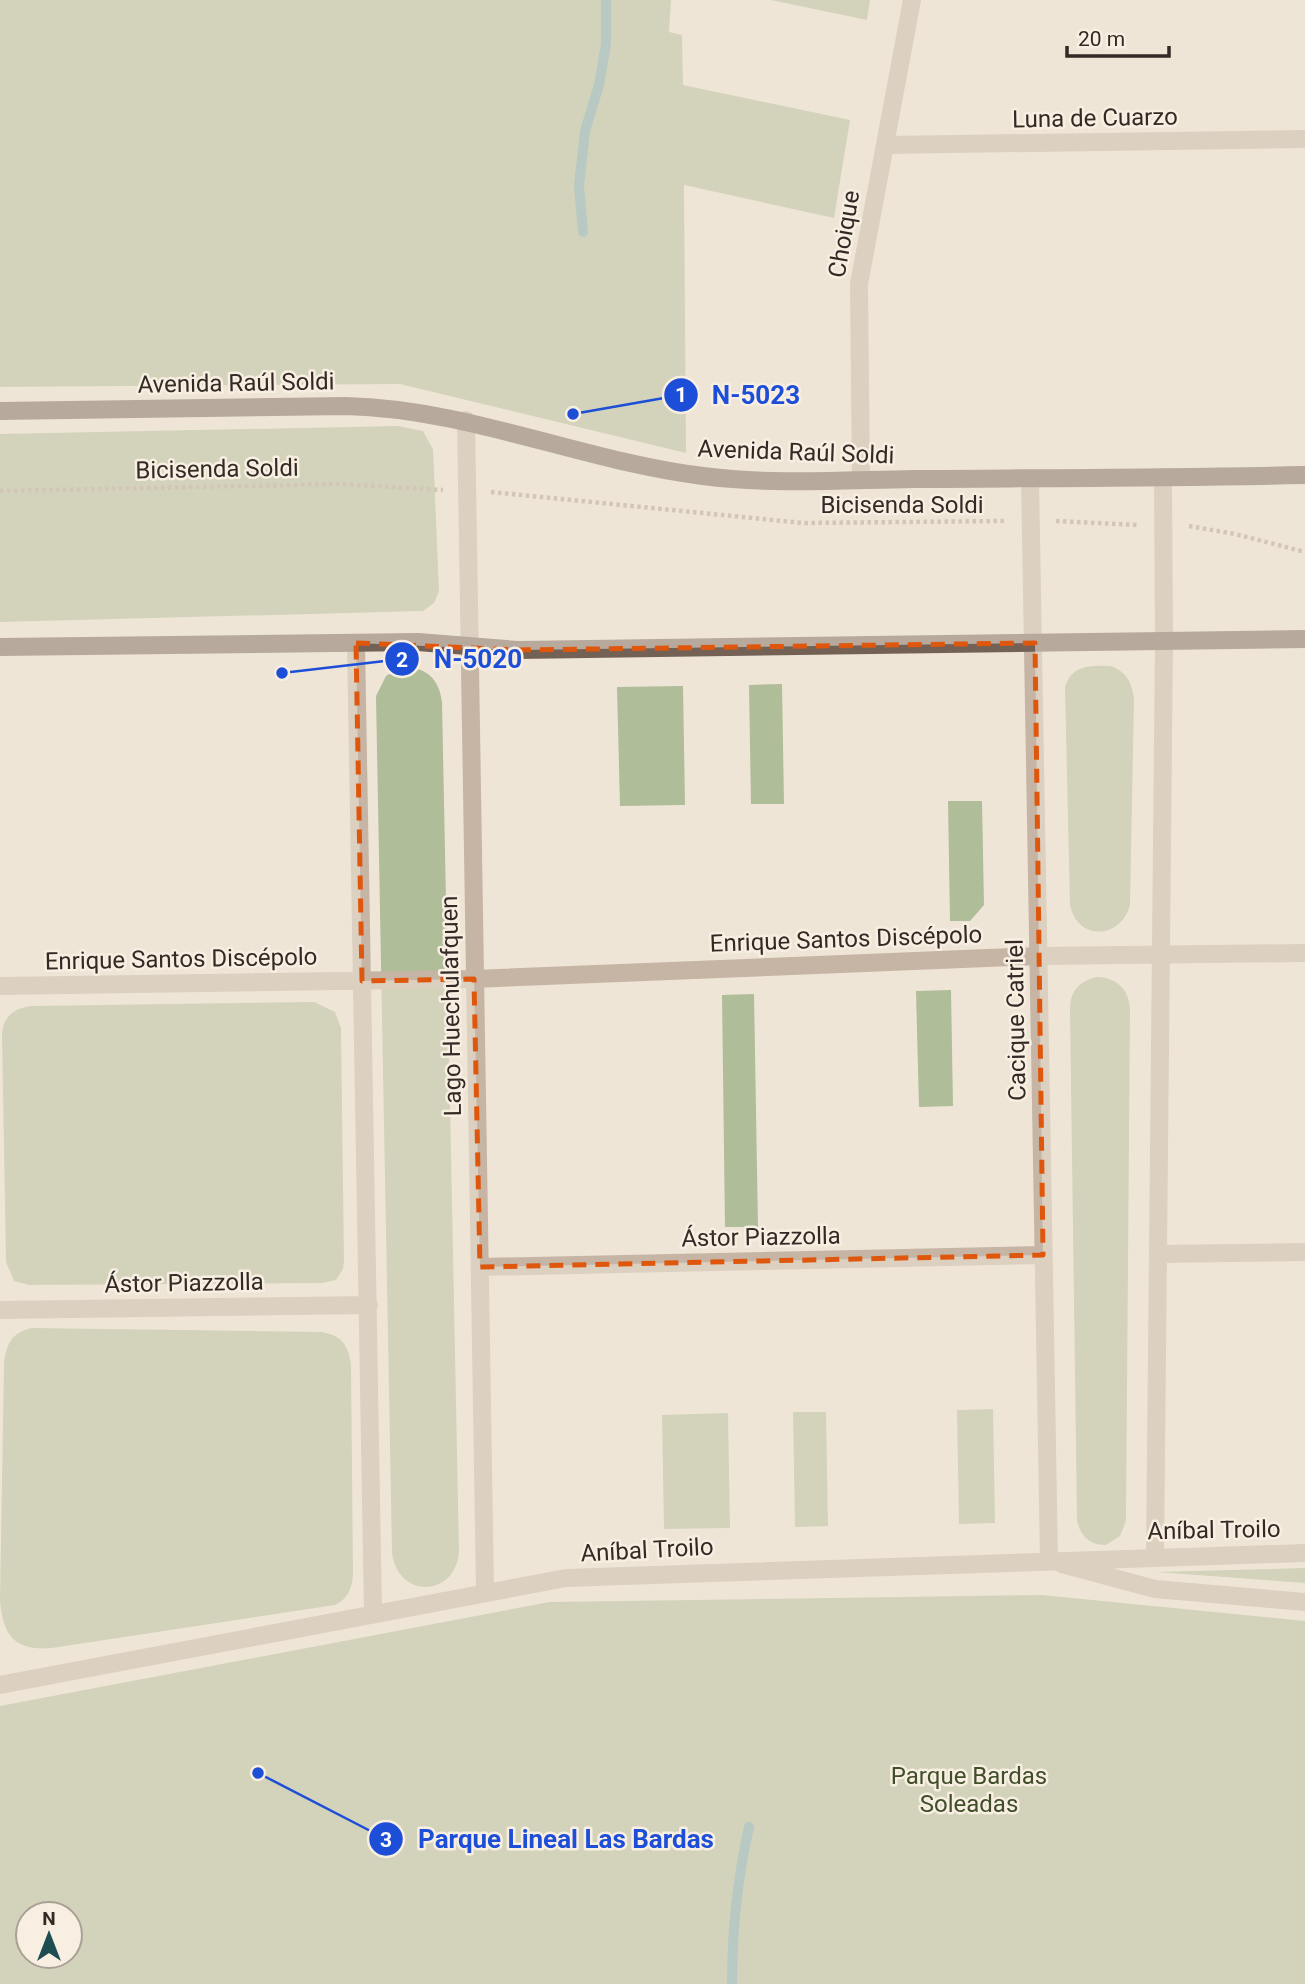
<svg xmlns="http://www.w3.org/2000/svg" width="1305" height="1984" font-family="Roboto,sans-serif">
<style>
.green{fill:#afbd98;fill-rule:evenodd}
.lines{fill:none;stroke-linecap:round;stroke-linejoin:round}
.stream{stroke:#77a7ab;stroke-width:10}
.path{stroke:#b29f8e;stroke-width:4.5;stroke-dasharray:3.5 3.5;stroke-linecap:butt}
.minor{stroke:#c6b5a4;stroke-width:18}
.major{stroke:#746156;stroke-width:18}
.marked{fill:none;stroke:#df570d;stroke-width:5;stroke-dasharray:14 9;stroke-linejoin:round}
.labels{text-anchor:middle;stroke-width:5;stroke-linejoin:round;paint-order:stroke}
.street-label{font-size:24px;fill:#322a25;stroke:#f8efe2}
.park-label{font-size:24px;fill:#404f2a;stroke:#f8efe2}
.leader{fill:none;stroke:#1d4ed8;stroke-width:2.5}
.callout-dot{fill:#1d4ed8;stroke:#f8efe2;stroke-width:2.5}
.mark-label{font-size:21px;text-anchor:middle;font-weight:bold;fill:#fff}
.callout-label{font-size:26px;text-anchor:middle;font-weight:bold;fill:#1d4ed8;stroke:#f8efe2;stroke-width:5;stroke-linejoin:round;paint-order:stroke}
</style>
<rect width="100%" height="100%" fill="#efe5d7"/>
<path class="green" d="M0,0H671L669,32L682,35L683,85L850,120L834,218L684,185L686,453L400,384L0,387Z
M771,0H870L867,20Z
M398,426L423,431L433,449L439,591L434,603L423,611L0,622V434Z
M1111,666C1127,672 1132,683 1134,699L1130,905C1121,939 1078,942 1070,905L1065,688C1070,665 1091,665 1111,666Z
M402,667C426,667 439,678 442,702L459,1552C455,1598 398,1599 392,1553L376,696L386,676Z
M782,684L784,804H751L749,685Z
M683,686L685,805L620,806L617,687Z
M948,801H982L984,905L970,921H950Z
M1097,977C1117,978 1129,989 1130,1009L1126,1521L1120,1536L1106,1545C1090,1545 1081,1537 1077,1521L1070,1010C1070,991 1079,981 1097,977Z
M951,990L953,1106L919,1107L916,991Z
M754,994L758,1227H725L722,995Z
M314,1002L335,1012L341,1028L344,1261L343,1269L336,1280L322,1283L29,1285L14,1281L6,1262L2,1035C3,1016 14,1008 32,1006Z
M32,1328L321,1332C341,1335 348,1344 351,1364L353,1573C352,1588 349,1598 335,1605L52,1648C15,1651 3,1637 0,1600L4,1364C6,1344 12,1332 32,1328Z
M993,1409L995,1523L959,1524L957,1410Z
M793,1412H826L828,1526L795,1527Z
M728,1413L730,1528L664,1529L662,1415Z
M1305,1568V1583L1156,1572Z
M1042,1595L1305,1621V1984H0V1706L549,1602ZM70,1914V1956H28V1914Z"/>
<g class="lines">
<path class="stream" d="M583,232L579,186L585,131L599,85L606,44V0
M732,1984C732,1930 737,1880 749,1827"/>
<path class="path" d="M0,491L341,484L443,490
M491,492L803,523L1005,521
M1056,521L1138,525
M1189,526L1235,534L1305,552"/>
<path class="minor" d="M886,145L1305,139
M466,420L485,1591
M1030,479L1049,1560
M861,480L859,284L912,0
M356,643L373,1614
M0,986L474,979L1039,956L1305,953
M1158,1254L1305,1252
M480,1267L1043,1255
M0,1310L369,1305
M1155,1556L1164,641L1163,479
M1062,1564L1155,1589L1305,1602
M0,1685L566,1578L1305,1553"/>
<path class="major" d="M0,411L346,406C469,409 582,461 703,476C773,485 844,480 914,479C1045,478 1175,478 1305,475
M0,647L418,642L518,650L1305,639"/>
</g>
<path d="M0 0H1305V1984H0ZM356,643L518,650L1035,643L1043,1255L480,1267L474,979L362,981Z" fill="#efe5d7" fill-opacity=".55" fill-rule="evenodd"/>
<path class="marked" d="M356,643L518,650L1035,643L1043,1255L480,1267L474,979L362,981Z"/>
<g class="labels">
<g class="street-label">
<text transform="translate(1095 118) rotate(-1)" y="8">Luna de Cuarzo</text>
<text transform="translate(844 234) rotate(-80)" y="8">Choique</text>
<text transform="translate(236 383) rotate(-1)" y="8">Avenida Raúl Soldi</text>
<text transform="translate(796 452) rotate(2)" y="8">Avenida Raúl Soldi</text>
<text transform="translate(217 469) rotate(-1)" y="8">Bicisenda Soldi</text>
<text x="902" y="513">Bicisenda Soldi</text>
<text transform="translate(846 939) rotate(-2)" y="8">Enrique Santos Discépolo</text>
<text transform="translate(181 959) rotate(-1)" y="8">Enrique Santos Discépolo</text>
<text transform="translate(451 1006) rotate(-91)" y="8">Lago Huechulafquen</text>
<text transform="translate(1016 1020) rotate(-91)" y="8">Cacique Catriel</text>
<text transform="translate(761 1237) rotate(-1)" y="8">Ástor Piazzolla</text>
<text transform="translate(184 1283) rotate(-1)" y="8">Ástor Piazzolla</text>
<text transform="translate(1214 1530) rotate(-1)" y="8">Aníbal Troilo</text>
<text transform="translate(647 1550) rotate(-3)" y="8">Aníbal Troilo</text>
</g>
<g class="park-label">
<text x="969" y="1784">Parque Bardas<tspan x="969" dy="28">Soleadas</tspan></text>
</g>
</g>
<path class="leader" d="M573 414L681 395M282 673L402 659M258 1773L386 1839"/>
<g class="callout-dot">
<circle cx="573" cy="414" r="7"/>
<circle cx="282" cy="673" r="7"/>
<circle cx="258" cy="1773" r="7"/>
<circle cx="681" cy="395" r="18"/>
<circle cx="402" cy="659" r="18"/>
<circle cx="386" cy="1839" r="18"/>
</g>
<g class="mark-label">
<text x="681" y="402">1</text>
<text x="402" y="667">2</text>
<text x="386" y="1847">3</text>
</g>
<g class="callout-label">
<text x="756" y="404">N-5023</text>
<text x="478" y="668">N-5020</text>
<text x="566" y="1848">Parque Lineal Las Bardas</text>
</g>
<g transform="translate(49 1935)"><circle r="33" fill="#f8efe2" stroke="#a9a096" stroke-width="2"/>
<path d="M0-5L12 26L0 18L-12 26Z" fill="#1d4c51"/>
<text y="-10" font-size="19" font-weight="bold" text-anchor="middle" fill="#322a25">N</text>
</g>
<path d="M1067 46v10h102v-10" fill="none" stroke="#322a25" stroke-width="3.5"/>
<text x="1078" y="46" font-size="21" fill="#322a25" stroke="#f8efe2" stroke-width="5" paint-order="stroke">20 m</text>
</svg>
